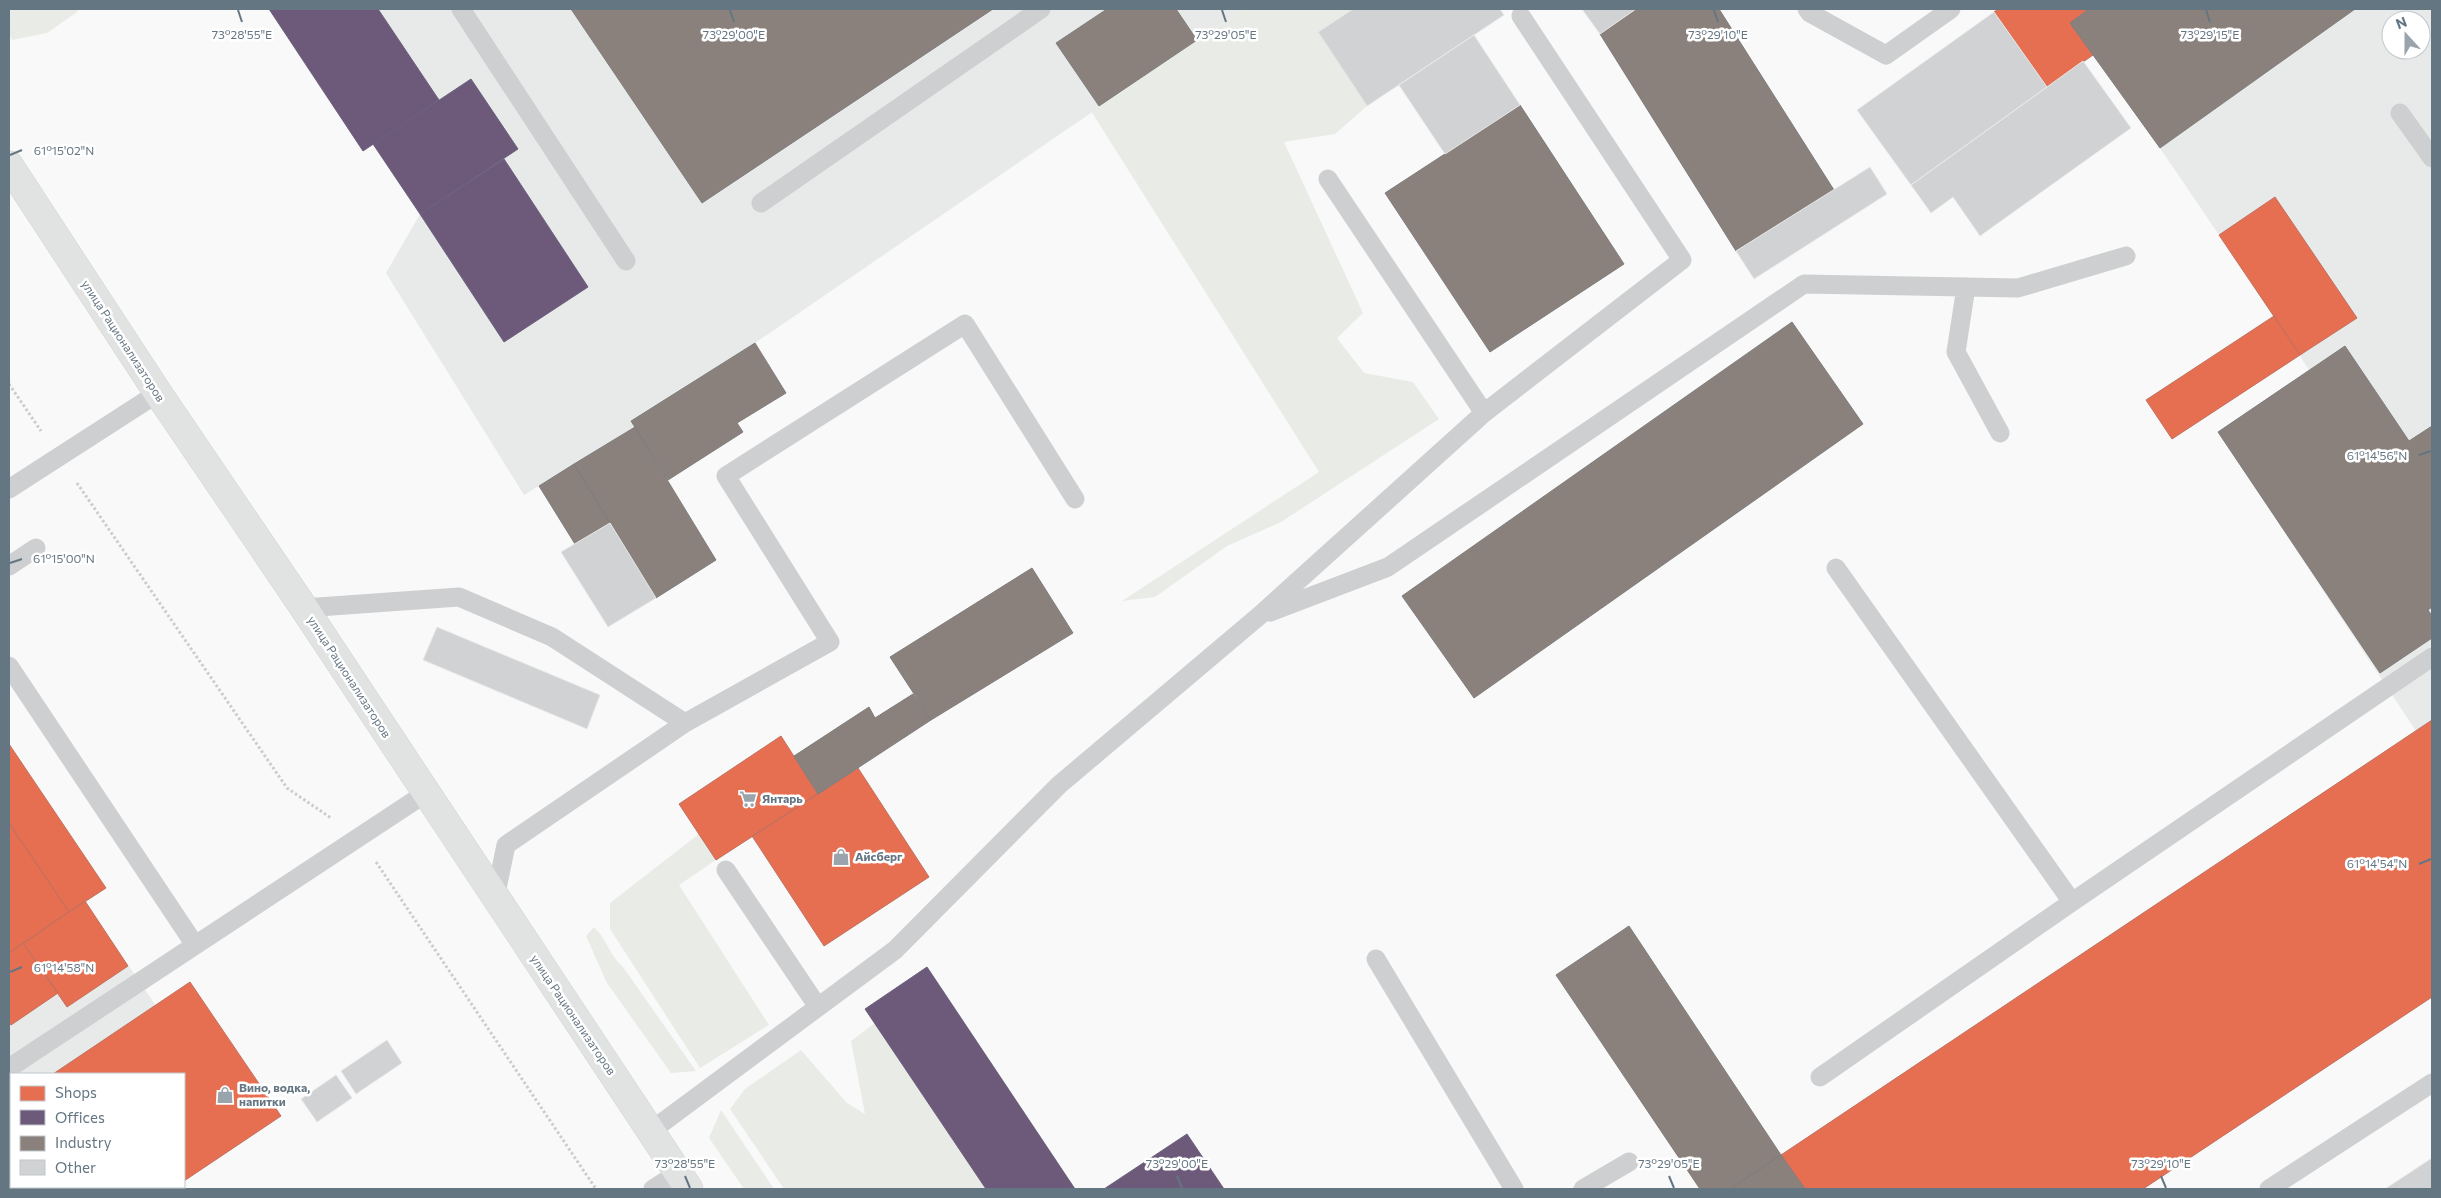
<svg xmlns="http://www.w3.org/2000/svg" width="2441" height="1198" font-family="Commissioner,sans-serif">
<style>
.built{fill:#e8e9e9;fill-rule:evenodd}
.green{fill:#e8ebe6}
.shops{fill:#e76f51;stroke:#c07160}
.offices{fill:#6d597a;stroke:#6b627d}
.industry{fill:#8a817c;stroke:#7f7e7e}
.building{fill:#d0d2d3;stroke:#e8e8e8}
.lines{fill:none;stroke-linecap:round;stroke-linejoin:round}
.secondary-casing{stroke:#d5d6d7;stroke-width:29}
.path{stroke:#cbcccd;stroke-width:3;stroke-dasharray:2.5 2.5;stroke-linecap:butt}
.lane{stroke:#cecfd0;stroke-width:19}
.secondary{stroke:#e1e2e2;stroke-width:28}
.ticks{fill:none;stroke:#657683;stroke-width:2}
.labels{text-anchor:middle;stroke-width:5;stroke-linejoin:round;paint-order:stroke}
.street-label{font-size:12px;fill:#657683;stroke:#fff}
.poi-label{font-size:12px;font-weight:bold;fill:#657683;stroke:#fff;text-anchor:start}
.ticks-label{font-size:12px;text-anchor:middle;fill:#657683;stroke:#fff;stroke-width:5;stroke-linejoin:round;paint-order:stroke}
</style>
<rect width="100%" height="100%" fill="#f9f9f9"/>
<path class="built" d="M269,9H1243L755,343L631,420L635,427L524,495L386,273L420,214L374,144L363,151Z
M2089,9H2432V720L2416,731L2218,432L2309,370L2274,316L2160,148L2070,23ZM2391,20H2421V50H2391Z
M9,823L69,912L85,901L156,1006L281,1116L184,1181V1074H11V1187H175L171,1189H9Z"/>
<path class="green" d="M9,9H78L77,12L47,33L12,40L9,34Z
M1243,9H1353L1318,32L1367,106L1335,134L1284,142L1363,313L1337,338L1364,373L1413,382L1439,419L1281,522L1227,546L1155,597L1122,601L1319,472L1091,111Z
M699,834L716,860L679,885L769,1025L700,1068L610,929V903Z
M594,927C607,939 609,955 623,967L696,1071L671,1073L607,983L586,936Z
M875,1023L986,1189H784L730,1109L745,1089L801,1050L847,1103L865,1114L851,1041Z
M721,1110L774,1189H744L709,1138Z"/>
<path class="shops" d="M1998,9H2089L2070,23L2093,55L2047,87L1994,12Z
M2275,197L2357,318L2300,355L2219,235Z
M2274,316L2300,355L2172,439L2146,400Z
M2432,720V997L2143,1189H1805L1781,1155Z
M781,736L818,794L716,860L679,804Z
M9,744L106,888L69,912L9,823Z
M858,768L929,877L824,946L752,836Z
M9,823L69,912L9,953Z
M85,901L128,966L67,1007L23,943Z
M23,943L58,993L11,1025L9,1022V953Z
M190,982L281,1116L184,1181V1074H53Z
M11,1102V1187H175L171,1189H9V1104Z"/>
<path class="offices" d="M269,9H378L439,100L363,151Z
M471,79L518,149L420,214L373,144Z
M504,159L588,287L504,342L420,214Z
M927,967L1075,1189H986L865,1009Z
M1187,1134L1224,1189H1104Z"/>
<path class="industry" d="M571,9H993L702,203Z
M1107,9H1176L1197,40L1099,106L1056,43Z
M1636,9H1719L1834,190L1736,251L1600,34Z
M2089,9H2355L2160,148L2070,23Z
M1520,105L1624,264L1490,352L1385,193Z
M1792,322L1863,424L1474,698L1402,596Z
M755,343L786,393L737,423L743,432L668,480L631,421Z
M2345,346L2409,441L2432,426V607L2428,610L2432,616V638L2380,673L2218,432Z
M635,427L716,560L656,598L574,464Z
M574,464L610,523L575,544L539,486Z
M1032,568L1073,633L931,720L890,657Z
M913,694L931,720L818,794L794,756L869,707L875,718Z
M1629,926L1781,1155L1730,1189H1700L1556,975Z
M1781,1155L1805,1189H1730Z"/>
<path class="building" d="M1353,9H1500L1504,15L1367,106L1318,32Z
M1582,9H1636L1600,34Z
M1994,12L2047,87L1911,185L1857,110Z
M1474,35L1520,105L1445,154L1399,85Z
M2083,61L2131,128L1980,236L1953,197L1931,213L1911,185Z
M1870,167L1887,194L1754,279L1736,251Z
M610,523L656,598L608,627L561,552Z
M437,627L600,695L587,729L423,660Z
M387,1040L402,1063L356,1094L341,1071Z
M336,1075L352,1098L317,1122L301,1099Z
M2432,1158V1189H2385Z"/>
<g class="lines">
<g class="secondary-casing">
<path id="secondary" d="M9,165L158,393L304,608L689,1189"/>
</g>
<path class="path" d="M9,384L41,431
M77,483L287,788L331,818
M376,862L596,1189"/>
<path class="lane" d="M461,9L626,261
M1807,9L1810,13L1886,55L1951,9
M2400,113L2432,158
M1328,179L1484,413
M761,203L1041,9
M1966,287L1956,352L2000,433
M9,489L158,393
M9,566L36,548
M1836,568L2072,902
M304,608L459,597L552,637L685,723L506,845L495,898
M1270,612L1388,567L1804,284L2018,288L2126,256
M9,666L195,945
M685,723L830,642L726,476L965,324L1075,499
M726,870L818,1007
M1376,959L1514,1189
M9,1068L426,793
M1820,1077L2072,902L2432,657
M651,1131L895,950L1059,785L1259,616L1484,413L1682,260L1521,16
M653,1189L678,1173
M1583,1189L1629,1162
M2269,1189L2432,1083"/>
<use href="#secondary" class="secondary"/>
</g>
<path class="ticks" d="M238,10L242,22M730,10L734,22M1222,10L1226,22M1714,10L1718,22M2206,10L2210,22M10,155L22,150M2419,455L2431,451M10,563L22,559M2419,864L2431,859M10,972L22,967M685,1176L690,1188M1177,1176L1182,1188M1669,1176L1674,1188M2161,1176L2166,1188"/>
<defs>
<g id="supermarket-bare" transform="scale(1.35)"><path d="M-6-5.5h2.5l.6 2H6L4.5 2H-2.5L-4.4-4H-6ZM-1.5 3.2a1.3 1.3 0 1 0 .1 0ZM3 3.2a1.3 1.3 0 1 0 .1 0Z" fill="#99a4ac" stroke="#fff" stroke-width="2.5" paint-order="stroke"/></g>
<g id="shop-bare" transform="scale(1.35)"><path d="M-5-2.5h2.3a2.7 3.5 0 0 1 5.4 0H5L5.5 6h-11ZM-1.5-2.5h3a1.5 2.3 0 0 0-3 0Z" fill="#99a4ac" stroke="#fff" stroke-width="2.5" paint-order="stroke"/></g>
</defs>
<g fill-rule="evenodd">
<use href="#supermarket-bare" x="748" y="799"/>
<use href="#shop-bare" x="841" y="857"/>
<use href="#shop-bare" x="225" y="1095"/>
</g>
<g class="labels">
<g class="street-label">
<text transform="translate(123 341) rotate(57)" y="4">улица Рационализаторов</text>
<text transform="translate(349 677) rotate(57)" y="4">улица Рационализаторов</text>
<text transform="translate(573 1015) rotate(56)" y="4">улица Рационализаторов</text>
</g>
<g class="poi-label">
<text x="762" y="803">Янтарь</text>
<text x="855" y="861">Айсберг</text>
<text x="239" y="1092">Вино, водка,<tspan x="239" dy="14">напитки</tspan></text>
</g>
</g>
<g class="ticks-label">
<text x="242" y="39">73°28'55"E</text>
<text x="734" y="39">73°29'00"E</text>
<text x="1226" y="39">73°29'05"E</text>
<text x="1718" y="39">73°29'10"E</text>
<text x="2210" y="39">73°29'15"E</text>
<text x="64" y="155">61°15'02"N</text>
<text x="2377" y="460">61°14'56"N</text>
<text x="64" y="563">61°15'00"N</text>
<text x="2377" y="868">61°14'54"N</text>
<text x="64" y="972">61°14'58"N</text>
<text x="685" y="1168">73°28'55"E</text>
<text x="1177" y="1168">73°29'00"E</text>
<text x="1669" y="1168">73°29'05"E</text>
<text x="2161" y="1168">73°29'10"E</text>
</g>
<rect width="2441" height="1198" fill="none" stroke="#657683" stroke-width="20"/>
<rect x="10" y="1073" width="175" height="115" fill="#ffffff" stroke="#c1c8cd"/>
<rect x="20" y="1086" width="25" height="15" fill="#e76f51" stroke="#c1c8cd"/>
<text x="55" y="1098" font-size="15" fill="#657683">Shops</text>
<rect x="20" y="1110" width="25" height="15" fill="#6d597a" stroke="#c1c8cd"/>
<text x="55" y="1123" font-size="15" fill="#657683">Offices</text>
<rect x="20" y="1136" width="25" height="15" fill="#8a817c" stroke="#c1c8cd"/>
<text x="55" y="1148" font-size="15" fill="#657683">Industry</text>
<rect x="20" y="1160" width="25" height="15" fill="#d0d2d3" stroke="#c1c8cd"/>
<text x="55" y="1173" font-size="15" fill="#657683">Other</text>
<g transform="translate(2406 35) rotate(339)"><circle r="24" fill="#ffffff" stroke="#c1c8cd"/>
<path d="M0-4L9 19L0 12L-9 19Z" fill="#99a4ac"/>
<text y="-8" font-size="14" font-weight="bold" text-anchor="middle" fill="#657683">N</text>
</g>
</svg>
